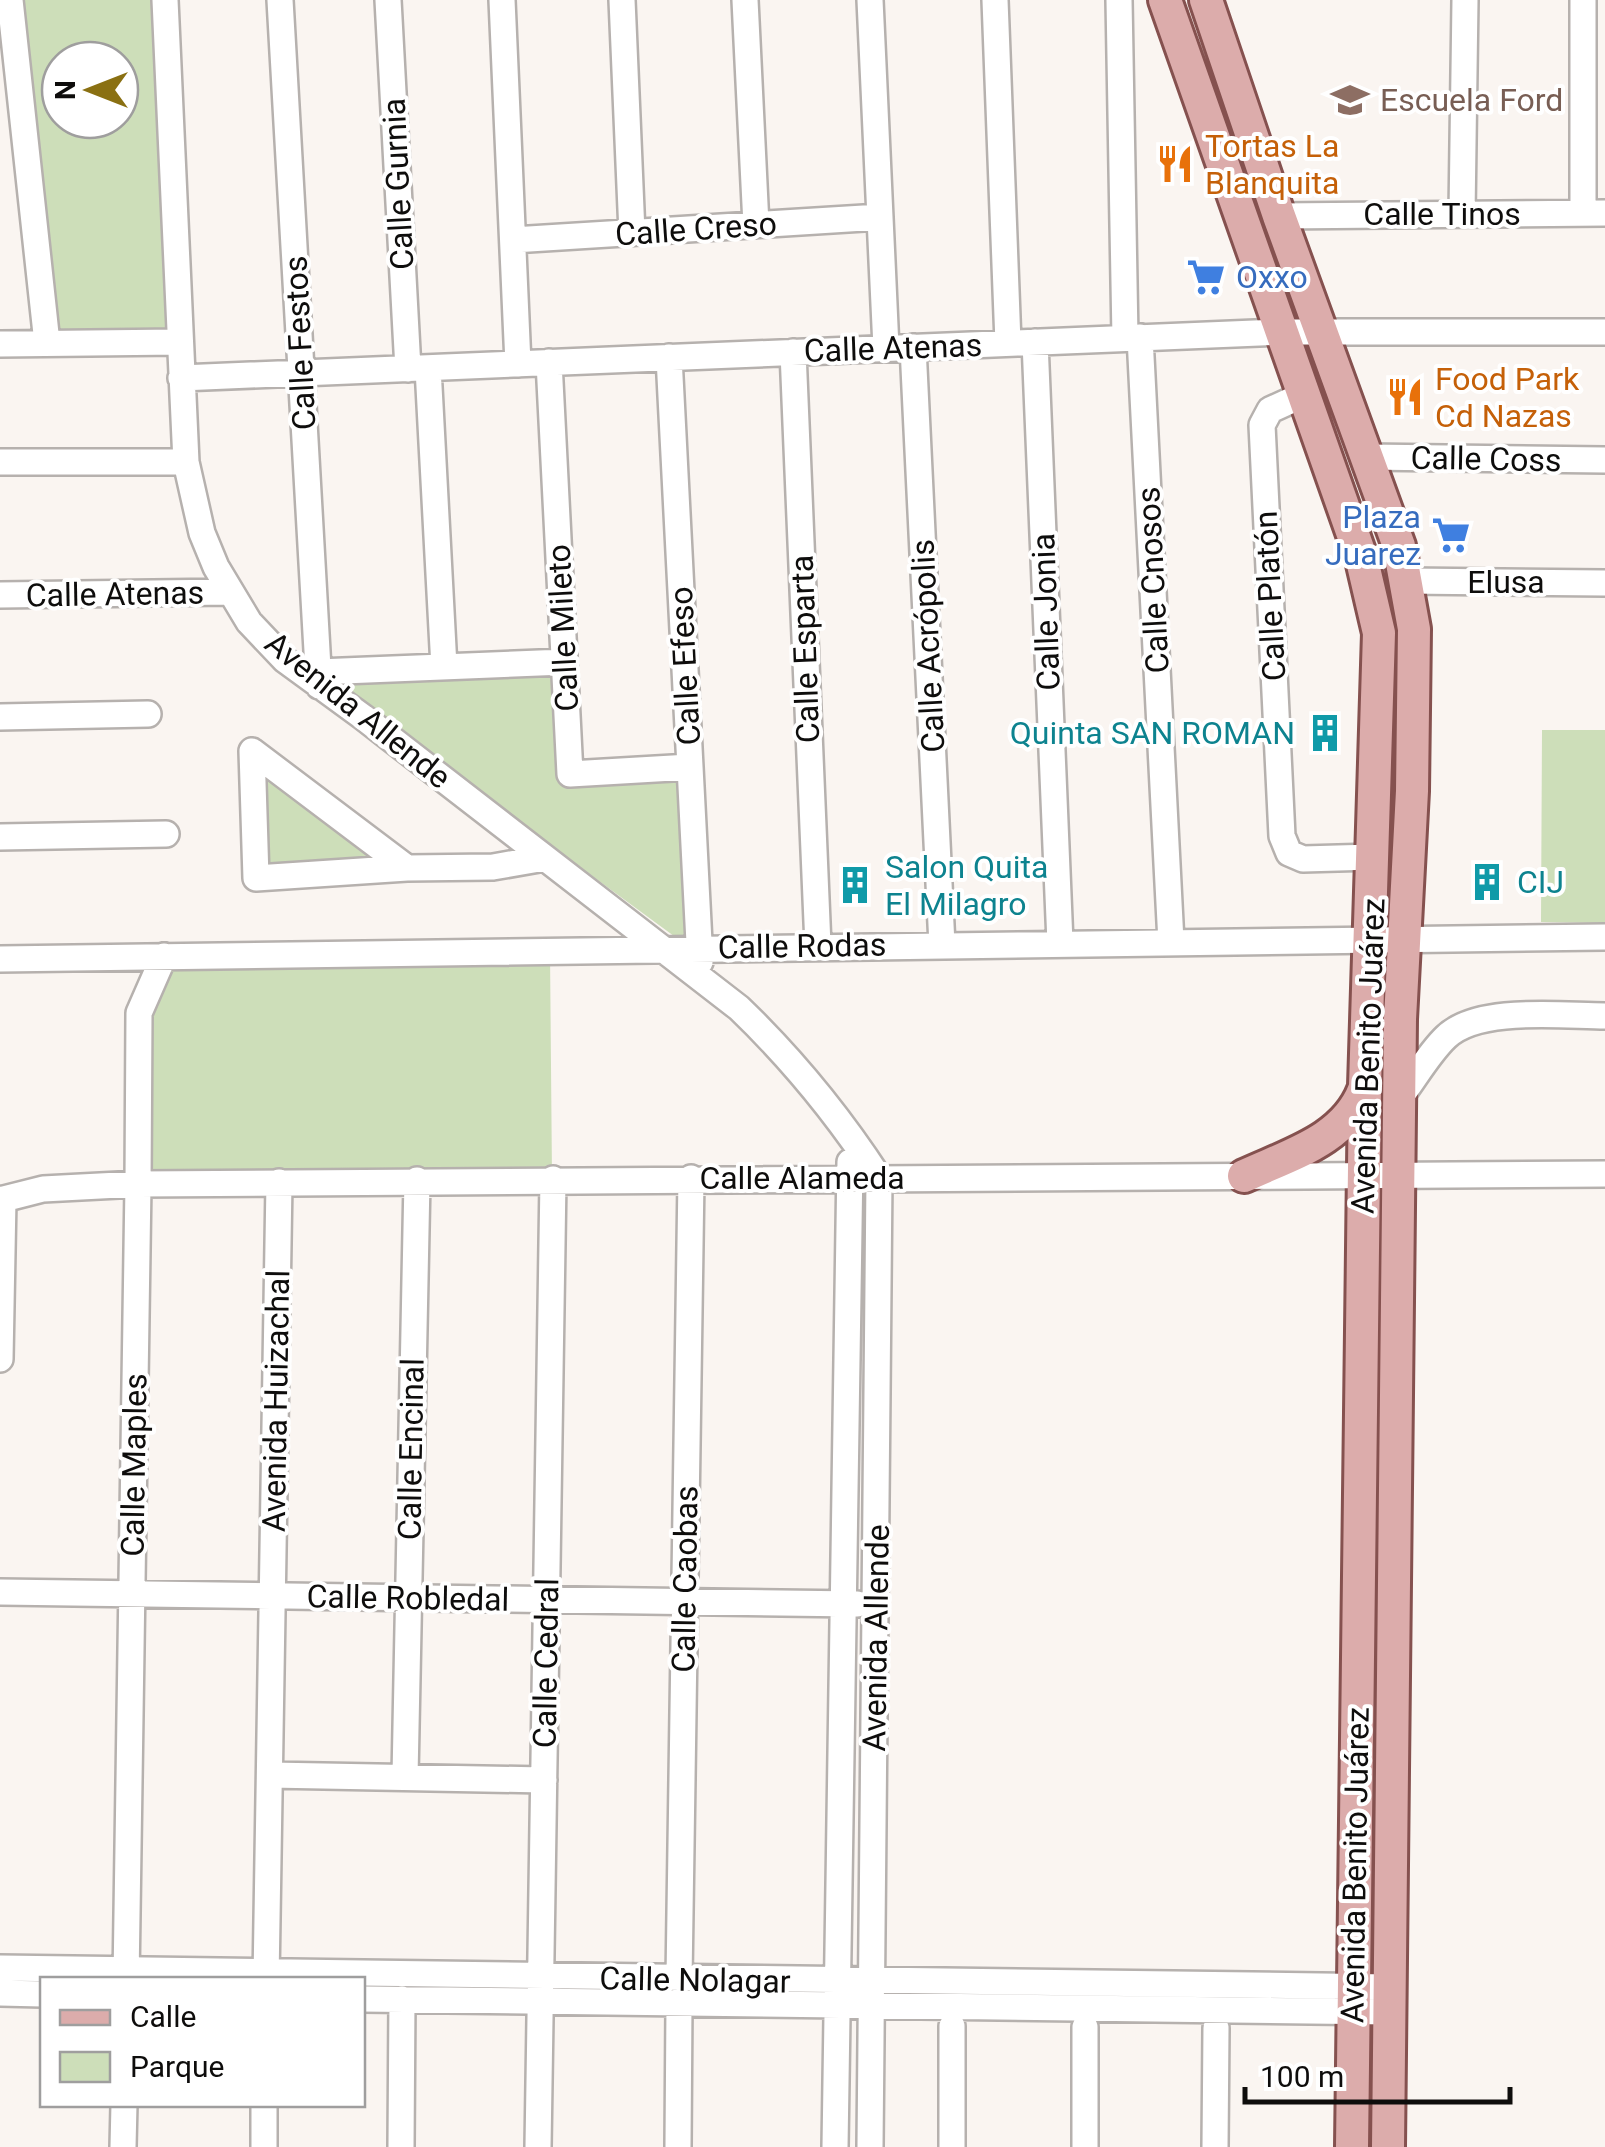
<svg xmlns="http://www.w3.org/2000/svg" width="1605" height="2147" font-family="Roboto,sans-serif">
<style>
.green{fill:#cddeb9;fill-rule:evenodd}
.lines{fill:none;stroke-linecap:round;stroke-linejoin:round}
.minor-casing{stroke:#b6b1ae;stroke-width:30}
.major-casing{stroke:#85514f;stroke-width:38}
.minor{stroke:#fff;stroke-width:25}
.major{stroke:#dcacab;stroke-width:32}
.labels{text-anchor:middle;stroke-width:8;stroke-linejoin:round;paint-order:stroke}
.education-label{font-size:32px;fill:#785e54;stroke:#fff;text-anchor:start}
.food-label{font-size:32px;fill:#c56008;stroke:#fff;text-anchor:start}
.street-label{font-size:32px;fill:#0e0d0c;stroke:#fff}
.shop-label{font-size:32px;fill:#366cbe;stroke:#fff;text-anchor:start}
.culture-label{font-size:32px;fill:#0d838f;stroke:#fff;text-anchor:start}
</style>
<rect width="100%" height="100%" fill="#faf5f1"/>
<path class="green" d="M16,0H154L172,335L55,339ZM60,60H120V120H60Z
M567,660L577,779L687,775L694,943L678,939L328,682Z
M1542,730H1605V923L1541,922Z
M254,755L403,867L259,876Z
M550,952L552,1178L141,1182V1015L166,959Z"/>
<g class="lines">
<g class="minor-casing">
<path id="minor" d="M10,0L47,343
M165,0L186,462L202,533L216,567L249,622L285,660L363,717L739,1008C793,1060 838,1115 879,1178L870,2147
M280,0L319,686
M388,0L408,369
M502,0L518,364
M622,0L632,233
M745,0L756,225
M870,0L886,348
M995,0L1008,343
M1119,0L1125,338
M1583,213V0
M1462,214L1465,0
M1279,216L1605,213
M513,240L880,217
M1140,337L1171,942
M1035,342L1060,943
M0,344L179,342
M913,347L942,945
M793,352L818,946
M669,357L700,962
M549,362L570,774L690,767
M428,368L444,667
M181,378L1281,332H1605
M1303,395L1270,410L1262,425L1282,836L1289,853L1303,859L1373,857
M1366,457L1605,460
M0,462H186
M1407,581L1605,583
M0,595L229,592
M318,672L564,662
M0,717L148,714
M252,751L256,878L407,868L493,867L545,858
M252,751L407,868
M0,837L166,834
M0,959L1605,937
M1399,1099C1414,1080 1428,1054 1446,1037C1478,1006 1562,1016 1605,1016
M0,1200L43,1189L138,1184L1605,1174
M0,1359L3,1199
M0,1592L857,1604
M270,1775L544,1780
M405,1777L417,1180
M0,1968L1391,1987
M679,1979L691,1178
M126,1980L138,1184L139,1013L164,956
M266,1980L279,1182
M0,1993L42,1994
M362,1999L1390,2012
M952,2026V2147
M123,2147L124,2104
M264,2147V2104
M401,2147L402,1999
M538,2147L553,1179
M678,2147L679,2004
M835,2147L850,1162
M1085,2147V2027
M1215,2147L1216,2028"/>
</g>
<g class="major-casing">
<path id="major" d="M1165,0L1362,560L1379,633L1365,1086L1352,2147
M1206,0L1279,216L1399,546L1414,629L1412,791L1400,1019L1388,2147
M1244,1176C1289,1155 1345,1140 1364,1090"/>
</g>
<use href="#minor" class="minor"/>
<use href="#major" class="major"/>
</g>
<defs>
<g id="school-bare" transform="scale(3)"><path d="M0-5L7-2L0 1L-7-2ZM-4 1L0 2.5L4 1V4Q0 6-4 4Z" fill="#8d6e63" stroke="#fff" stroke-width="2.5" paint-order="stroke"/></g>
<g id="restaurant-bare" transform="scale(3)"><path d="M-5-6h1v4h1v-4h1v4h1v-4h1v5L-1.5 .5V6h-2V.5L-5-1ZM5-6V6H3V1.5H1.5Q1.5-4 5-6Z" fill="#e8710a" stroke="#fff" stroke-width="2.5" paint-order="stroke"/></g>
<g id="supermarket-bare" transform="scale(3)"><path d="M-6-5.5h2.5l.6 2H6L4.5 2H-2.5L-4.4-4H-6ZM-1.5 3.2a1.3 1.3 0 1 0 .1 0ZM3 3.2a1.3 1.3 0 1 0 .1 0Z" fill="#3f7fe0" stroke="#fff" stroke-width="2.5" paint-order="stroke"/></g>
<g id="building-bare" transform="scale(3)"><path d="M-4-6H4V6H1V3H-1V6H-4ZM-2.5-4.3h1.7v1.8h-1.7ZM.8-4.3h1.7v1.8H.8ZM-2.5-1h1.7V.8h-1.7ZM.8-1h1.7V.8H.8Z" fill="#0f9aa8" stroke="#fff" stroke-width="2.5" paint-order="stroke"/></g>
</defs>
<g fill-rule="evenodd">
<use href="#school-bare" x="1350" y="100"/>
<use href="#restaurant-bare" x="1175" y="164"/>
<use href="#supermarket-bare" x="1206" y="277"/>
<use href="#restaurant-bare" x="1405" y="397"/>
<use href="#supermarket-bare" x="1451" y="535"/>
<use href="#building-bare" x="1325" y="733"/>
<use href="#building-bare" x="1487" y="882"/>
<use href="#building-bare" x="855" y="885"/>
</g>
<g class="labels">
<g class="education-label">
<text x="1380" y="111">Escuela Ford</text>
</g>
<g class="food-label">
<text x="1205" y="157">Tortas La<tspan x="1205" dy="37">Blanquita</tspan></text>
<text x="1435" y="390">Food Park<tspan x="1435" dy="37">Cd Nazas</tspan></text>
</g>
<g class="street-label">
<text transform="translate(398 184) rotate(-93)" y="11">Calle Gurnia</text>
<text x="1442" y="225">Calle Tinos</text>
<text transform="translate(696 229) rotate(-4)" y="11">Calle Creso</text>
<text transform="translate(300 343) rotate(-93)" y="11">Calle Festos</text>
<text transform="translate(893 348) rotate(-2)" y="11">Calle Atenas</text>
<text transform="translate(1486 459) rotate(1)" y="11">Calle Coss</text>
<text transform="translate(1153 580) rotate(-93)" y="11">Calle Cnosos</text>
<text x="1506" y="593">Elusa</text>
<text transform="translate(115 594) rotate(-1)" y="11">Calle Atenas</text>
<text transform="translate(1270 596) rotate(-93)" y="11">Calle Platón</text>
<text transform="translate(1046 612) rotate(-92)" y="11">Calle Jonia</text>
<text transform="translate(563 628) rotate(-93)" y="11">Calle Mileto</text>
<text transform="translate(928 646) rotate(-93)" y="11">Calle Acrópolis</text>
<text transform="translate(805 649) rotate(-92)" y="11">Calle Esparta</text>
<text transform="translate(685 666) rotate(-93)" y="11">Calle Efeso</text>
<text transform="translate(358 710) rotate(39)" y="11">Avenida Allende</text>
<text transform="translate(802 946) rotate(-1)" y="11">Calle Rodas</text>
<text transform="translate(1368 1056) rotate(-88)" y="11">Avenida Benito Juárez</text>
<text x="802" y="1189">Calle Alameda</text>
<text transform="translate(276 1401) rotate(-89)" y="11">Avenida Huizachal</text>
<text transform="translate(411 1449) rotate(-89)" y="11">Calle Encinal</text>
<text transform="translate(134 1465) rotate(-89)" y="11">Calle Maples</text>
<text transform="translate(685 1579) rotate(-89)" y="11">Calle Caobas</text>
<text transform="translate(408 1598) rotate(1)" y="11">Calle Robledal</text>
<text transform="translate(876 1638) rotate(-89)" y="11">Avenida Allende</text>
<text transform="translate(546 1663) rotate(-89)" y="11">Calle Cedral</text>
<text transform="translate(1355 1865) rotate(-89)" y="11">Avenida Benito Juárez</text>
<text transform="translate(695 1980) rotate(1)" y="11">Calle Nolagar</text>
</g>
<g class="shop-label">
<text x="1236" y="288">Oxxo</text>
<text x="1421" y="528" text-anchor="end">Plaza<tspan x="1421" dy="37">Juarez</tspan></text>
</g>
<g class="culture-label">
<text x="1295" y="744" text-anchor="end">Quinta SAN ROMAN</text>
<text x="885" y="878">Salon Quita<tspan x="885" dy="37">El Milagro</tspan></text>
<text x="1517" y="893">CIJ</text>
</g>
</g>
<rect x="40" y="1977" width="325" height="130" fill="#ffffff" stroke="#9f9e9e" stroke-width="2.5"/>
<rect x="60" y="2010" width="50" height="15" fill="#dcacab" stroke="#9f9e9e" stroke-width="2.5"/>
<text x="130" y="2027" font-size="30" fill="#0e0d0c">Calle</text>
<rect x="60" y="2052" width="50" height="30" fill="#cddeb9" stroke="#9f9e9e" stroke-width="2.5"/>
<text x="130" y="2077" font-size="30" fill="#0e0d0c">Parque</text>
<g transform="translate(90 90) rotate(270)"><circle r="48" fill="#ffffff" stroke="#9f9e9e" stroke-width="2.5"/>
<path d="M0-8L18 38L0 25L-18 38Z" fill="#8a7012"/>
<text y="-15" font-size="28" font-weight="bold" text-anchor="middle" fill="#0e0d0c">N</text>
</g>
<path d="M1245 2087v15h265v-15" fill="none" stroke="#0e0d0c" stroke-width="5"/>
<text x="1260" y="2087" font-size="30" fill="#0e0d0c" stroke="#ffffff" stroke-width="8" paint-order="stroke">100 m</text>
</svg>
